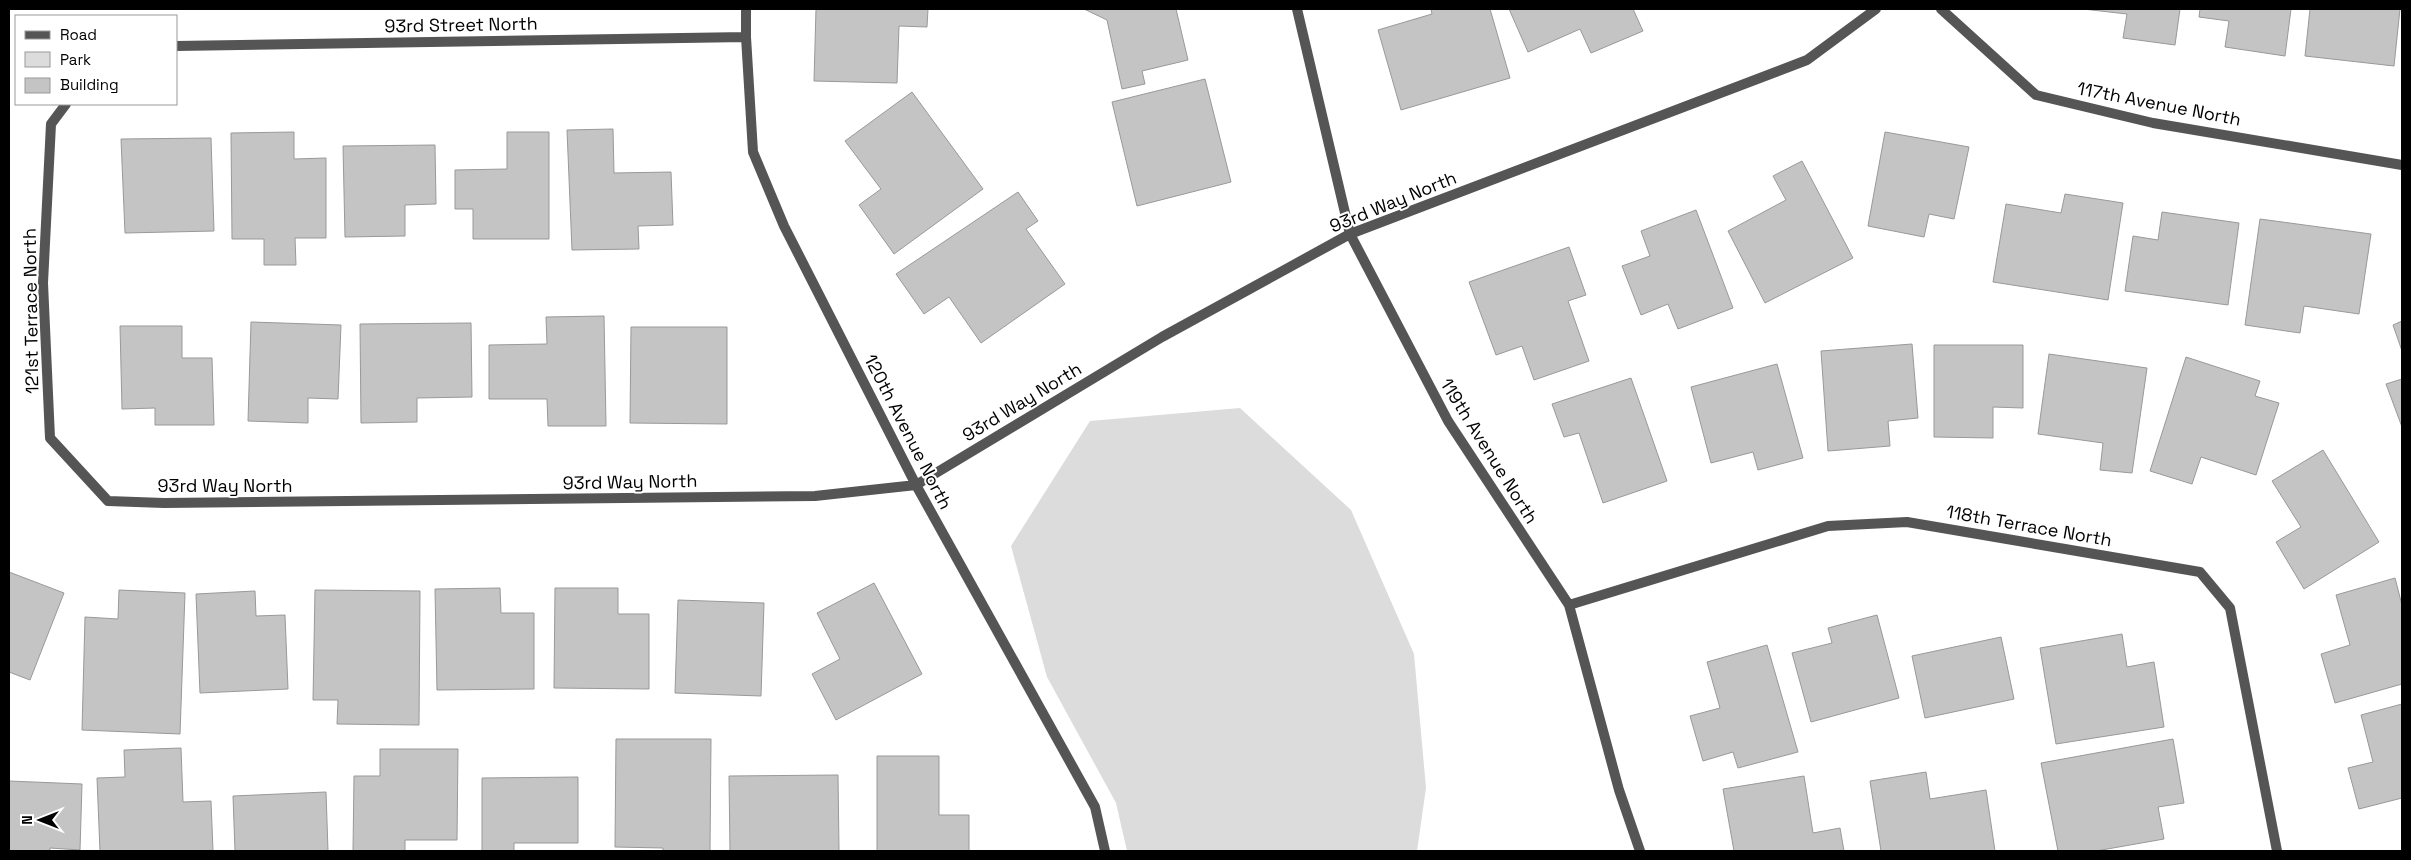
<svg xmlns="http://www.w3.org/2000/svg" width="2411" height="860" font-family="'Space Grotesk',sans-serif">
<style>
.green{fill:#dcdcdc}
.building{fill:#c4c4c4;stroke:#999}
.lines{fill:none;stroke-linecap:round;stroke-linejoin:round}
.minor{stroke:#555;stroke-width:10}
.labels{text-anchor:middle;stroke-width:4;stroke-linejoin:round;paint-order:stroke}
.street-label{font-size:18px;fill:#000;stroke:#fff}
</style>
<rect width="100%" height="100%" fill="#fff"/>
<path class="green" d="M1240,408L1351,510L1414,654L1426,788L1417,851H1127L1116,803L1047,677L1011,546L1090,421Z"/>
<path class="building" d="M816,9H928L927,27L899,26L897,83L814,81Z
M1084,9H1176L1188,60L1142,71L1145,84L1122,89L1107,20Z
M1431,9H1490L1510,78L1401,110L1378,30L1432,14Z
M1509,9H1633L1643,31L1591,53L1580,29L1528,52Z
M2083,9H2180L2175,45L2123,38L2127,14Z
M2200,9H2291L2285,56L2225,47L2229,21L2199,17Z
M2310,9H2400L2394,66L2305,56Z
M1205,79L1231,182L1137,206L1112,102Z
M912,92L983,189L894,254L859,205L881,189L845,141Z
M613,129L614,173L671,172L673,225L638,226L639,249L572,250L567,130Z
M294,132V159L326,158V238H295L296,265H264V239H232L231,133Z
M507,132H549V239H473V209H455V170L507,169Z
M1885,132L1969,147L1954,219L1929,214L1924,237L1868,226Z
M211,138L214,231L125,233L121,139Z
M435,145L436,204L405,205V236L345,237L343,146Z
M1802,161L1853,258L1765,303L1728,231L1786,200L1773,176Z
M1018,192L1038,221L1026,229L1065,284L981,343L949,297L924,314L896,274Z
M2065,194L2123,203L2108,300L1993,282L2006,204L2061,213Z
M1696,210L1733,308L1678,329L1668,304L1641,315L1622,266L1650,256L1641,231Z
M2162,212L2239,223L2228,305L2125,291L2133,236L2158,240Z
M2260,219L2371,234L2359,314L2304,306L2300,333L2245,325Z
M1569,247L1586,295L1568,301L1589,361L1534,380L1522,346L1496,355L1469,282Z
M604,316L606,426H548L547,399H489V345L547,344L546,317Z
M2402,321V351L2393,325Z
M251,322L341,325L338,399L308,398V423L248,421Z
M471,323L472,397L417,398V422L361,423L360,324Z
M120,326H182V358H212L214,425H155V408L122,409Z
M631,327H727V424L630,423Z
M1912,344L1918,418L1888,421L1890,446L1828,451L1821,351Z
M1934,345H2023V408L1993,407V438L1934,437Z
M2049,354L2147,368L2132,473L2100,470L2103,443L2038,434Z
M2186,357L2260,381L2255,396L2279,403L2256,475L2201,457L2192,484L2150,471Z
M1777,364L1803,458L1758,470L1753,452L1711,463L1691,387Z
M1631,378L1667,481L1603,503L1579,433L1564,437L1552,404Z
M2402,379V427L2386,384Z
M2323,450L2379,542L2304,589L2276,542L2301,527L2272,481Z
M9,572L64,593L30,680L9,672Z
M2395,578L2402,605V684L2335,703L2321,654L2350,645L2336,595Z
M874,583L922,674L836,720L812,674L840,659L817,613Z
M500,588L501,613H534V689L437,690L435,589Z
M555,588H618V614H649V689L554,688Z
M119,590L185,593L180,734L82,730L85,617L118,619Z
M315,590L420,591L419,725L337,724L338,700H313Z
M255,591L256,616L285,615L288,689L200,693L196,594Z
M678,600L764,603L761,696L675,693Z
M1877,615L1899,698L1811,722L1792,653L1832,643L1828,628Z
M2122,634L2127,667L2154,662L2164,727L2056,744L2040,648Z
M2001,637L2014,699L1925,718L1912,656Z
M1767,645L1798,752L1738,768L1733,752L1703,761L1690,716L1720,708L1707,662Z
M2402,704V798L2359,809L2348,768L2373,762L2361,715Z
M616,739H711L710,851H663V848L615,847Z
M2173,739L2184,803L2158,807L2164,839L2096,851H2058L2041,763Z
M181,748L183,802L211,801L213,851H100L97,778L125,777L124,750Z
M380,749H458L457,840H405V851H353L354,776H380Z
M877,756H939V815H969V851H877Z
M1926,772L1930,799L1986,790L1995,851H1881L1870,781Z
M838,775L839,851H730L729,776Z
M1804,776L1813,833L1840,828L1844,851H1734L1723,789Z
M578,777V843H514V851H482V778Z
M9,781L82,784L80,850L50,848V851H9Z
M326,792L328,851H235L233,796Z"/>
<g class="lines">
<path class="minor" d="M746,9V37L753,152L784,226L916,485L1095,807L1105,851
M1297,9L1350,234L1448,421L1569,605L1619,790L1640,851
M1941,9L2036,95L2153,123L2402,165
M176,46L746,37
M66,104L51,124L43,283L50,438L108,501L164,503L815,496L916,485L1162,337L1350,234L1807,60L1876,9
M1569,605L1828,526L1907,522L2200,572L2230,608L2277,851"/>
</g>
<g class="labels">
<g class="street-label">
<text transform="translate(461 25) rotate(-1)" y="6">93rd Street North</text>
<text transform="translate(2159 104) rotate(11)" y="6">117th Avenue North</text>
<text transform="translate(1393 202) rotate(-22)" y="6">93rd Way North</text>
<text transform="translate(31 311) rotate(-91)" y="6">121st Terrace North</text>
<text transform="translate(1022 402) rotate(-31)" y="6">93rd Way North</text>
<text transform="translate(908 432) rotate(63)" y="6">120th Avenue North</text>
<text transform="translate(1489 451) rotate(58)" y="6">119th Avenue North</text>
<text transform="translate(630 482) rotate(-1)" y="6">93rd Way North</text>
<text x="225" y="492">93rd Way North</text>
<text transform="translate(2029 526) rotate(10)" y="6">118th Terrace North</text>
</g>
</g>
<rect width="2411" height="860" fill="none" stroke="#000000" stroke-width="20"/>
<rect x="15" y="15" width="162" height="90" fill="#ffffff" stroke="#999999"/>
<rect x="25" y="31" width="25" height="8" fill="#555555" stroke="#999999"/>
<text x="60" y="40" font-size="15" fill="#000000">Road</text>
<rect x="25" y="52" width="25" height="15" fill="#dcdcdc" stroke="#999999"/>
<text x="60" y="65" font-size="15" fill="#000000">Park</text>
<rect x="25" y="78" width="25" height="15" fill="#c4c4c4" stroke="#999999"/>
<text x="60" y="90" font-size="15" fill="#000000">Building</text>
<g transform="translate(40 820) rotate(270)" stroke="#ffffff" stroke-width="4" paint-order="stroke">
<path d="M0-4L9 19L0 12L-9 19Z" fill="#000000"/>
<text y="-8" font-size="14" font-weight="bold" text-anchor="middle" fill="#000000">N</text>
</g>
</svg>
